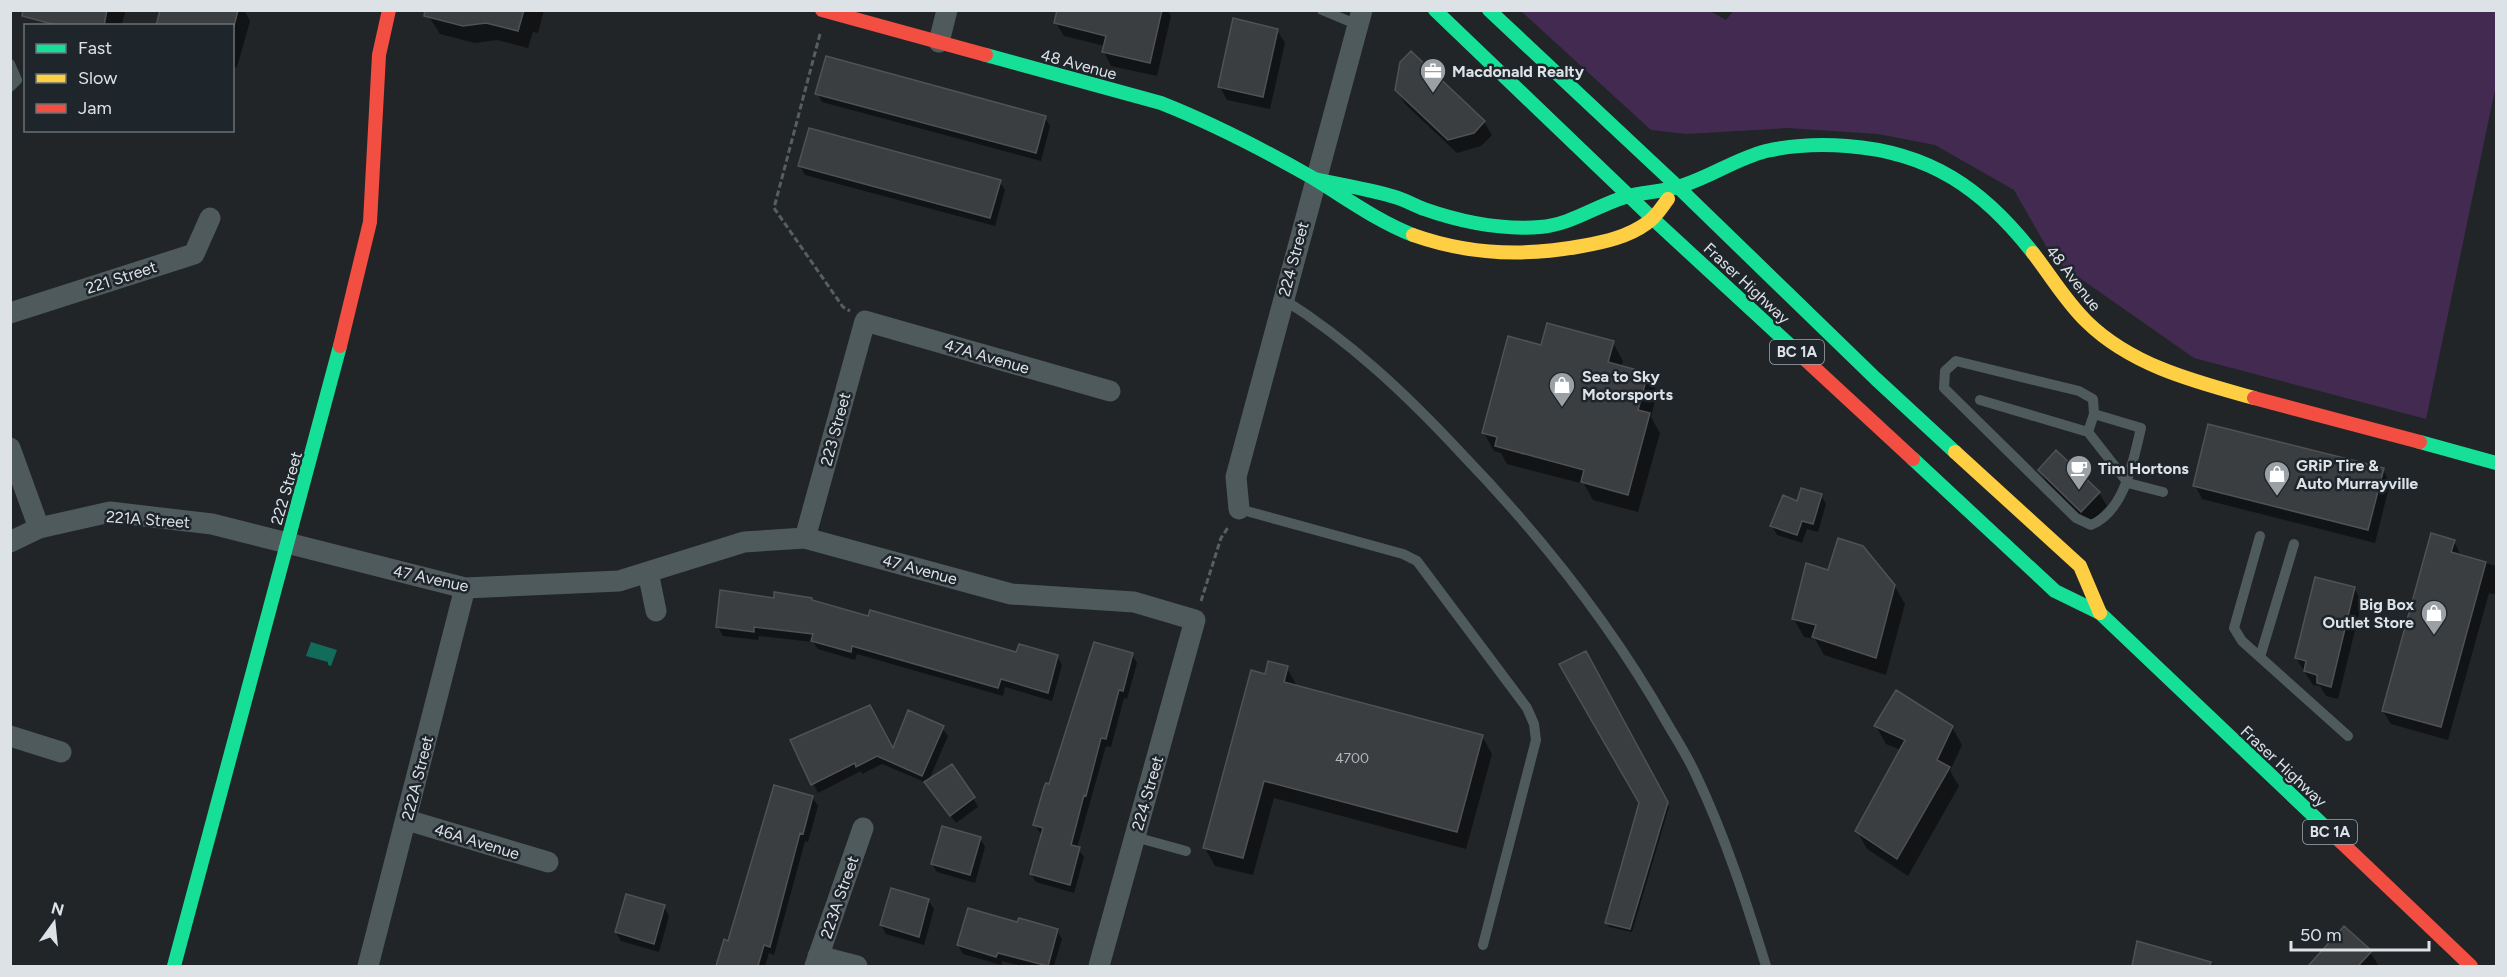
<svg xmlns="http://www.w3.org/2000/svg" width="2507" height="977" font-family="Figtree,sans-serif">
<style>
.green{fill:#432a51}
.water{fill:#126c5b}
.shadow{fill:#0007}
.building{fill:#3b3e41;stroke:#4f5154;stroke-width:1.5}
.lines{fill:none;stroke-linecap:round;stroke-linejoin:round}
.path{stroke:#575e61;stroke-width:3;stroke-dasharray:6 3;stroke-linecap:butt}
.lane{stroke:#4f5a5c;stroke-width:10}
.street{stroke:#4f5a5c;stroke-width:21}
.fast{stroke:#16e098;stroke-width:14}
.slow{stroke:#ffcf43;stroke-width:14}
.jam{stroke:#f24e42;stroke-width:14}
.labels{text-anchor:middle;stroke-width:5;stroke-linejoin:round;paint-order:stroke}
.number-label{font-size:14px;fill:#b4b9bd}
.shield{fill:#1e252b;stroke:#a4a9ae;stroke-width:1.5}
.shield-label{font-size:15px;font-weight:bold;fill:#dde2e6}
.street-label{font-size:16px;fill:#dde2e6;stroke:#1e252b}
.poi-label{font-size:16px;font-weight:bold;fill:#dde2e6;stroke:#1e252b;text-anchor:start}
</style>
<rect width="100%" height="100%" fill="#212528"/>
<path class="green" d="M1708,10L1726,20L1734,10L2496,11V85L2426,419L2194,358L2054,260L2014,190L1935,145L1878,134L1787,128L1687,134L1651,130L1521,11Z"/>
<path class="water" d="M311,642L337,650L331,666L328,665V662L306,656Z"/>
<path class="shadow" d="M51,10H126L122,23L119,26H50L48,22Z
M162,10H244L250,21L237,67L232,69V26Z
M425,10H544L538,33L533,32L528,48L497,40L475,43L440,34Z
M1048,10H1168L1171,16L1157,76L1111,66L1104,52L1105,46L1064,36L1056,23L1058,13Z
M1277,30L1285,43L1270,109L1227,100L1220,87Z
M1397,90L1484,122L1492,135L1481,146L1457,153L1405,104Z
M817,93L1045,118L1050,126L1041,161L822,102Z
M800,166L1000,182L1005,190L995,226L805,175Z
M1613,343L1623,361L1621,367L1647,374L1657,392L1651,417L1660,433L1638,512L1593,500L1584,484L1507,464L1501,453L1494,451L1484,433L1542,347Z
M2039,470L2099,493L2107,506L2089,524L2047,483Z
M2383,470L2390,483L2375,543L2202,499L2195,485Z
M1821,495L1826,504L1818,532L1807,529L1802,543L1777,535L1772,526L1798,503Z
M2454,541L2461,556L2496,566V595L2489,593L2448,740L2391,724L2383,711Z
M1829,572L1894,585L1905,604L1886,675L1824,655L1815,639L1804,637L1794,619Z
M2354,588L2362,602L2338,699L2326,696L2320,686L2313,685L2296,658Z
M775,600L813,602L1017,654L1057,656L1062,665L1052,701L1005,687L1003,696L857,654L855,660L818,649L813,642L759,636L758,640L723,636L718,627Z
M1585,653L1669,807L1632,932L1609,927L1607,923L1640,803Z
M1132,654L1137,663L1127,699L1124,698L1111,747L1106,746L1077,848L1084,857L1074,893L1036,882L1031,874L1043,834L1040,833L1035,825L1050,786Z
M1287,668L1297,686L1482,736L1492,754L1466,849L1274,798L1253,875L1215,866L1205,848L1266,675Z
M1876,726L1952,727L1962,745L1950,771L1959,786L1908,876L1867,849L1857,831L1901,750L1886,744Z
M942,728L948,736L928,782L973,798L978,807L956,823L927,783L882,764L862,774L861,771L818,793L792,740L893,751Z
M812,797L818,806L808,842L805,841L774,955L769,953L765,966H717L725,941L729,943Z
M980,838L985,847L975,883L937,872L932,864Z
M928,900L934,909L924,945L886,934L881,925Z
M664,907L669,916L659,952L621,941L616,932Z
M1019,924L1057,930L1062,939L1054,966H1022L1002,961L1001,965L963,954L958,945Z
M2344,928L2370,952L2379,966H2310Z
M2138,943L2219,966H2133Z"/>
<path class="building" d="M23,10H107L104,26H60L22,16Z
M160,10H238L234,26H156Z
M425,10H524L518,31L486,23L463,26L424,16Z
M1057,10H1162L1150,63L1102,52L1106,36L1054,23Z
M1233,18L1278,29L1263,97L1218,87Z
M1411,51L1485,121L1474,133L1448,140L1395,90L1400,62Z
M826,56L1046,116L1036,153L815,94Z
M809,128L1001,180L990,218L798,166Z
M1547,323L1614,341L1608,362L1648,373L1638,410L1650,413L1628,495L1581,482L1584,470L1495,446L1497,437L1482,433L1508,336L1541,345Z
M2208,424L2384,468L2368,530L2193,486Z
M2056,450L2100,492L2081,512L2038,470Z
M1801,488L1822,494L1813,524L1802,521L1797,535L1770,526L1783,495L1797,501Z
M2431,533L2455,540L2451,552L2486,562L2441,727L2382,711Z
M1838,538L1863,546L1895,585L1876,658L1812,637L1816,625L1792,619L1806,563L1828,570Z
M2315,577L2355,587L2331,687L2317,683V675L2304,671L2306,661L2295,658Z
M720,590L774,598V592L812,598V600L868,616L870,610L1016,652L1019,644L1058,655L1048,693L1001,679L998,688L852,646L851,652L811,641L813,634L754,627V632L716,627Z
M1094,642L1133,653L1123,691L1119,690L1106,739L1101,738L1086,796L1084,795L1071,845L1080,847L1070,885L1030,874L1043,828L1033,825L1044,787L1046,783L1049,784Z
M1586,651L1668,802L1630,929L1605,923L1639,803L1559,664Z
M1268,661L1288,666L1284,682L1483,735L1457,832L1264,781L1243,858L1203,848L1251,670L1265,674Z
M1896,690L1953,726L1937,760L1950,767L1897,859L1855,831L1905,740L1874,726Z
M870,705L893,748L908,710L944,726L922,776L877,756L856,767L855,763L811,785L790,740Z
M952,764L975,797L950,816L924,782Z
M774,785L813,796L803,834L800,833L770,947L764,945L758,966H716L724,939L728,941Z
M942,826L981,837L970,875L931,864Z
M891,888L929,899L919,937L880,925Z
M626,894L665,905L654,944L615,932Z
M968,908L1017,922L1019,918L1058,929L1048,966L998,953L996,957L957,945Z
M2344,926L2372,951L2358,966H2308Z
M2137,941L2211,962L2210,966H2132Z"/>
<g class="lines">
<path class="path" d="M820,34L774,208L843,307L850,311
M1201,601L1221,538L1229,526"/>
<path class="lane" d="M1322,10L1358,25
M10,64L17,80L10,87
M1283,299C1350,341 1407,395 1461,453C1540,535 1611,624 1667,723C1677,740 1688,757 1696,775C1725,836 1746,901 1766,966
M1980,400L2088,432
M2094,414L2141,428C2133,461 2125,511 2091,525L2076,518L1944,388L1945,371L1956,361L2079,391L2093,399L2094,414L2088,432L2128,483L2163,492
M1239,509L1403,554L1417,561L1527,708L1534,724L1536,740L1483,945
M2260,536L2234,628L2242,641L2348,736
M2260,657L2294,544
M1135,837L1186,851"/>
<path class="street" d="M939,42L947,10
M10,313L194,254L210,218
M10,448L39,528
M1239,509L1236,477L1362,10
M805,538L865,321L1110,391
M10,542L39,528L110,512L212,524L465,588L619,581L744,542L805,538L1011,594L1134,602L1195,620L1099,966
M648,572L656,611
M10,736L61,752
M407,820L548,862
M818,956L857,966
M368,966L465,588
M815,966L863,828"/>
<path class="fast" d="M1435,10L1652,218L1794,349
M1489,10L1678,187L1876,379L1955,452
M986,55L1161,103C1214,124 1264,150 1313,178C1346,198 1377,221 1413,235
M1315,179C1341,185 1369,189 1395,197C1405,200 1414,205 1424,209C1461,222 1501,230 1540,227C1570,225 1596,206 1625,197C1642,192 1661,192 1678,187C1709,178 1735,159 1766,151C1793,145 1821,144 1847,146C1930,152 1983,189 2033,253
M2420,442L2496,463
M1913,459L2055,591L2100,613L2341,842
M174,966L340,346"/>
<path class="slow" d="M1413,235C1469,255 1524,257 1582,246C1604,242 1628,237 1647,223C1656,217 1661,208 1668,199
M2033,253C2051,276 2066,302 2087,322C2132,366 2196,382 2254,398
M1955,452L2080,566L2100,613"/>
<path class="jam" d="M822,10L986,55
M340,346L370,222L379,55L389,10
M1794,349L1913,459
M2254,398L2420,442
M2341,842L2471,966"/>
</g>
<defs>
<g id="office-pin" transform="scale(1.35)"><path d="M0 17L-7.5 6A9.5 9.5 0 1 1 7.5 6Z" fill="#9ba0a4" stroke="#1e252b"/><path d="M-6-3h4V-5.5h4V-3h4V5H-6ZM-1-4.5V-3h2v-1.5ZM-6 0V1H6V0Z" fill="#fff"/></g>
<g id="shop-pin" transform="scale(1.35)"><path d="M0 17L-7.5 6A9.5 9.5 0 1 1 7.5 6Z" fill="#9ba0a4" stroke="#1e252b"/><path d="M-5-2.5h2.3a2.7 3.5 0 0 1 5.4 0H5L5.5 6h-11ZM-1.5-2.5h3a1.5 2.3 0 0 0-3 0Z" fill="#fff"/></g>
<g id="cafe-pin" transform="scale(1.35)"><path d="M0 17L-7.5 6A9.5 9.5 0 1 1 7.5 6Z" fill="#9ba0a4" stroke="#1e252b"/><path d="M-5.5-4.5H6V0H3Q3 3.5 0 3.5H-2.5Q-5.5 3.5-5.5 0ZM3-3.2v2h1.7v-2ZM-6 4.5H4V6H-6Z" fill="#fff"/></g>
</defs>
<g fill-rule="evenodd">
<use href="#office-pin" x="1433" y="71"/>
<use href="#shop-pin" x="1562" y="385"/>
<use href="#cafe-pin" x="2079" y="468"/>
<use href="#shop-pin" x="2277" y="474"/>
<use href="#shop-pin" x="2434" y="613"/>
</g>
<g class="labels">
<g class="number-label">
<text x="1352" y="763">4700</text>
</g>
<g class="shield">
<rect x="1770" y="340" width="54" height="24" rx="4.5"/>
<rect x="2303" y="820" width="54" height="24" rx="4.5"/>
</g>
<g class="shield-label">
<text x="1797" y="357">BC 1A</text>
<text x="2330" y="837">BC 1A</text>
</g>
<g class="street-label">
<text transform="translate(1079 64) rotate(15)" y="6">48 Avenue</text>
<text transform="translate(1293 259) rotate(-75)" y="6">224 Street</text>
<text transform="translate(121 277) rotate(-18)" y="6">221 Street</text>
<text transform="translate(2074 278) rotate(52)" y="6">48 Avenue</text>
<text transform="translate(1747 283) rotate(43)" y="6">Fraser Highway</text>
<text transform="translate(987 356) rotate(16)" y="6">47A Avenue</text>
<text transform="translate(835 429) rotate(-75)" y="6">223 Street</text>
<text transform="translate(286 488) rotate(-74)" y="6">222 Street</text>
<text transform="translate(148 519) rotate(4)" y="6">221A Street</text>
<text transform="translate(920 569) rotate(15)" y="6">47 Avenue</text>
<text transform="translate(431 578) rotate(12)" y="6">47 Avenue</text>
<text transform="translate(2284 766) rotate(43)" y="6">Fraser Highway</text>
<text transform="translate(417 778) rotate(-76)" y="6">222A Street</text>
<text transform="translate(1147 793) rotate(-74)" y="6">224 Street</text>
<text transform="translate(477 841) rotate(17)" y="6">46A Avenue</text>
<text transform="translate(839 897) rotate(-71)" y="6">223A Street</text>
</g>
<g class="poi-label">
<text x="1452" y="77">Macdonald Realty</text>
<text x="1582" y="382">Sea to Sky<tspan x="1582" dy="18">Motorsports</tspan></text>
<text x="2296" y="471">GRiP Tire &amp;<tspan x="2296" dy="18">Auto Murrayville</tspan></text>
<text x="2098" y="474">Tim Hortons</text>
<text x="2414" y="610" text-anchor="end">Big Box<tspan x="2414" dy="18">Outlet Store</tspan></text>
</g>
</g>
<rect width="2507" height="977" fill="none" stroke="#dde2e6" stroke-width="24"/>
<rect x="24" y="24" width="210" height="108" fill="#1e252b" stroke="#6a7176" stroke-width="1.5"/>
<rect x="36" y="44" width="30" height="9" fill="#16e098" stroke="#6a7176" stroke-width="1.5"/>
<text x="78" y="54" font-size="18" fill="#dde2e6">Fast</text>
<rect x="36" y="74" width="30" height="9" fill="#ffcf43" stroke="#6a7176" stroke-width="1.5"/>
<text x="78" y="84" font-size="18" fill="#dde2e6">Slow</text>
<rect x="36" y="104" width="30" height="9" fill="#f24e42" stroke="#6a7176" stroke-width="1.5"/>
<text x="78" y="114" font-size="18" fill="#dde2e6">Jam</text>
<g transform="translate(54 923) rotate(15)" stroke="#1e252b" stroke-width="4.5" paint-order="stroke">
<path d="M0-4.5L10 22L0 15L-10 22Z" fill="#dde2e6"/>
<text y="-9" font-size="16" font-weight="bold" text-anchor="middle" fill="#dde2e6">N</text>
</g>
<path d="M2291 941v9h138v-9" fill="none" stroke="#dde2e6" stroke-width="3"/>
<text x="2300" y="941" font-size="18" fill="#dde2e6" stroke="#1e252b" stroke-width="4.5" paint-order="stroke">50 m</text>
</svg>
